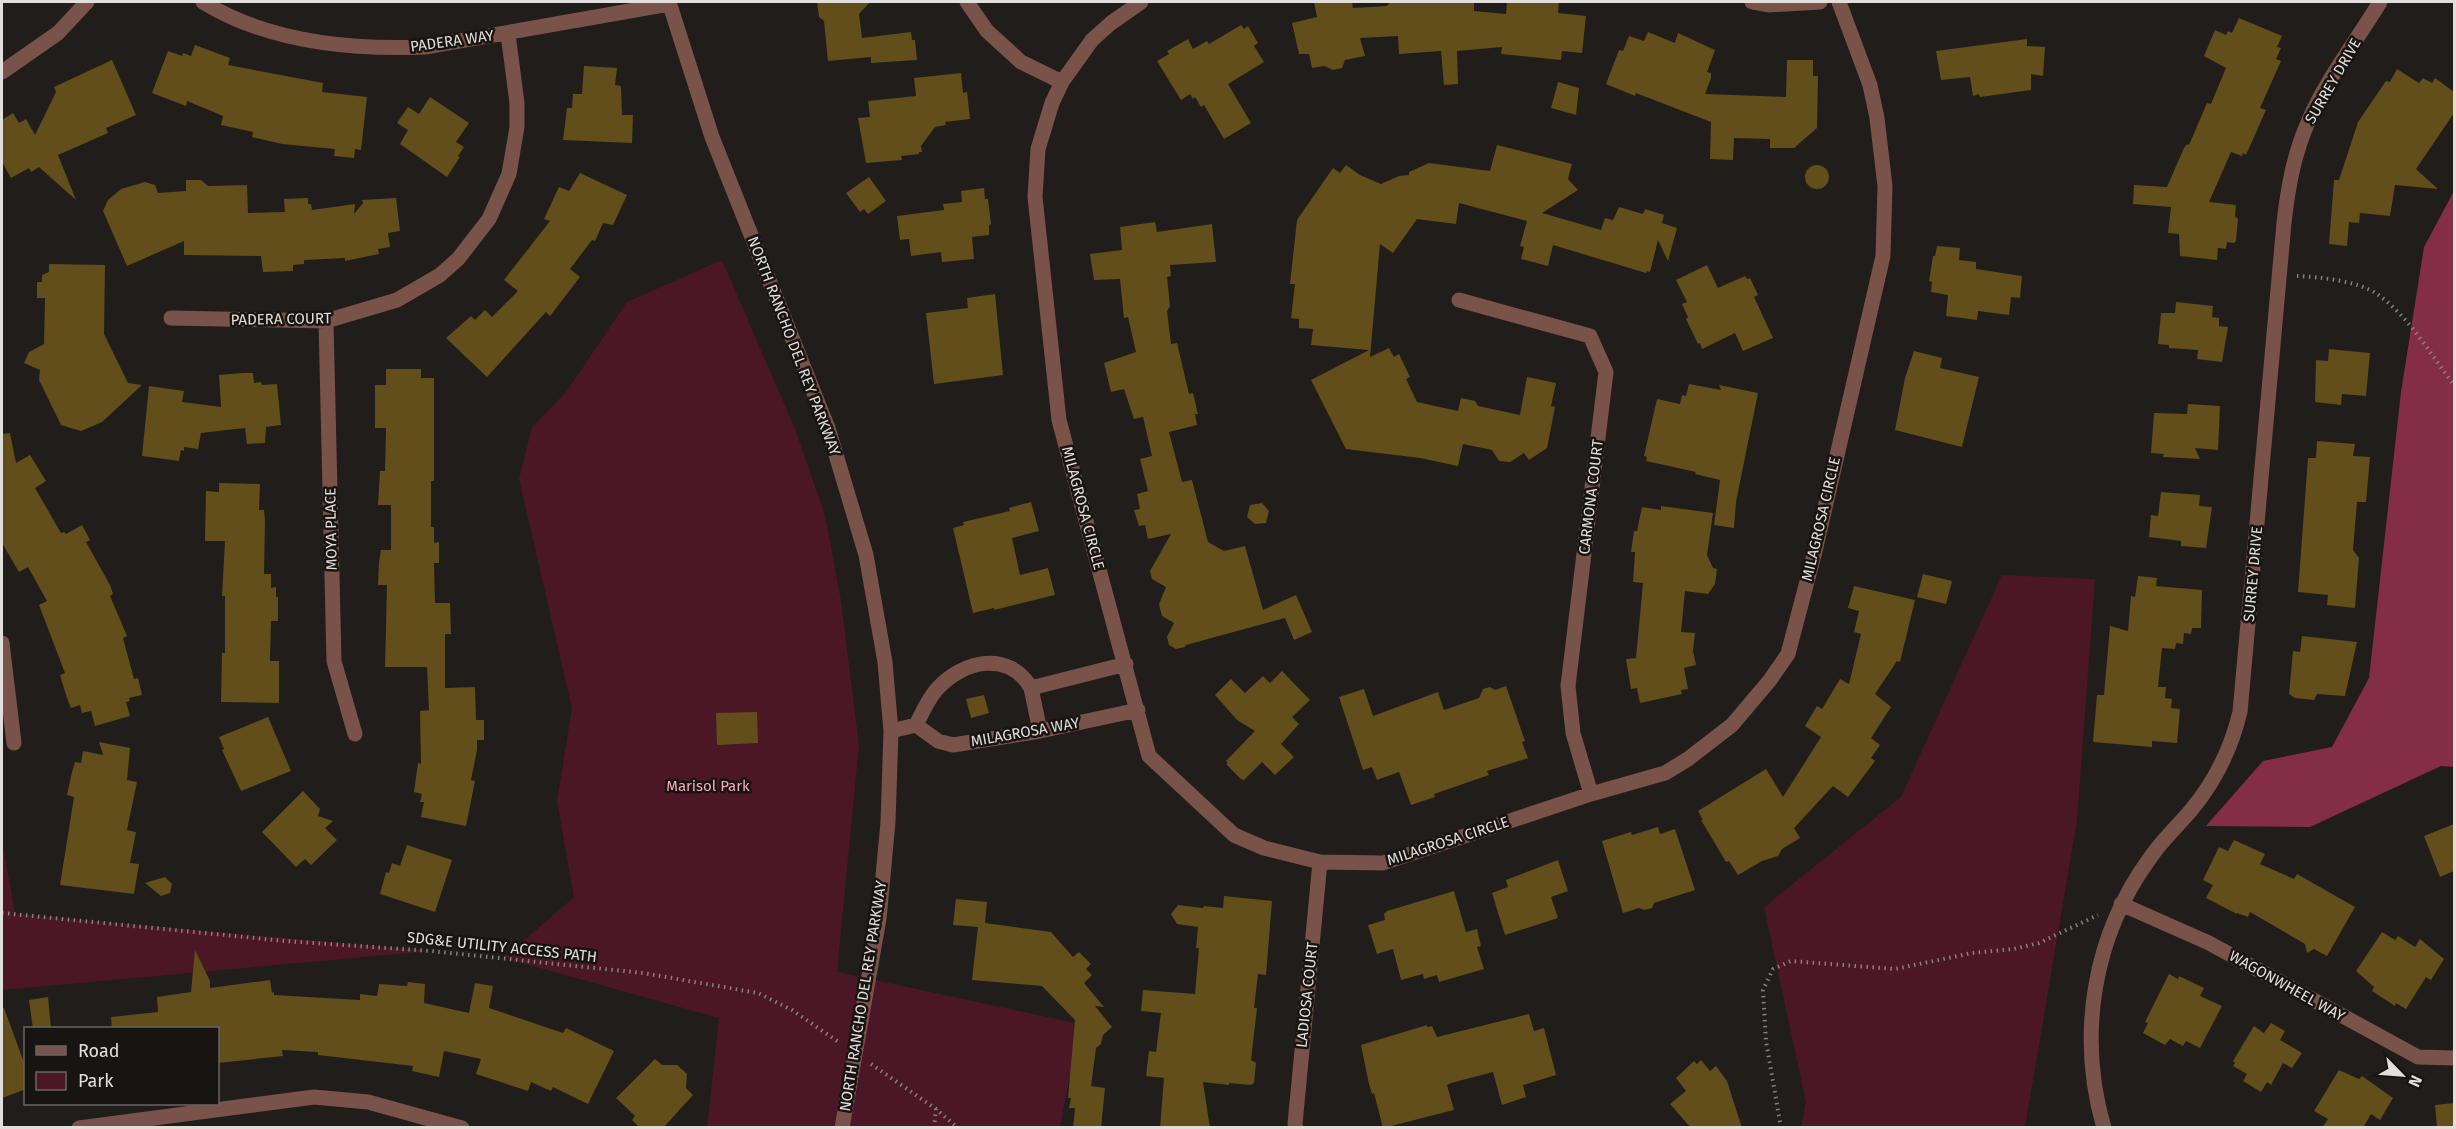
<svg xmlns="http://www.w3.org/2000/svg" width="2456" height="1129" font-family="'Fira Sans',sans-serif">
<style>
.green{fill:#4b1727}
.forest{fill:#842d47}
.building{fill:#614e1a}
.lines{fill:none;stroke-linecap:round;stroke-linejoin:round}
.path{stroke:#86827f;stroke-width:4;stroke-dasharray:1.5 4.5;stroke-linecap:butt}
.minor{stroke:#795249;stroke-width:15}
.labels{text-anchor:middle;stroke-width:5;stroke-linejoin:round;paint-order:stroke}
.street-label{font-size:15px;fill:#e1dedb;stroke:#181411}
.park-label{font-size:15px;fill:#f5aaba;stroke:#181411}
</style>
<rect width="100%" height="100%" fill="#211d1a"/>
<path class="green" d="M722,260L795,429L825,515L841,601L859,745L837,972L1080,1024L1060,1127H707L719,1018L504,958L574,897L557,801L572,708L519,479L532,427L567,391L627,302Z
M2002,575L2095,579L2077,821L2025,1127H1801L1806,1102L1764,907L1901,797Z
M2,840L15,914L431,951L2,990Z"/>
<path class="forest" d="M2454,191V767L2441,766L2310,827L2206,826L2263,761L2332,747L2369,678L2401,392L2424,247Z"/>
<path class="building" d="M817,2H870L859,14L862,38L911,32L912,40H915L917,60L871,63V57L828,61L824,21L819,17Z
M1314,2H1352L1353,8L1387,6L1390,2H1474V11L1506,14L1507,2H1559L1558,13L1586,16L1582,53L1562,51L1561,60L1501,54L1502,47L1457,51L1458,84L1444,85L1441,51L1399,54L1398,36L1360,38L1365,56L1345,60L1342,68L1333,70L1324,66L1312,68L1309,54H1299L1292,23L1317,17Z
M2239,18L2282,36L2277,47L2281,48L2276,59L2281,61L2260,108L2266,110L2246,155L2243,153L2242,156L2231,152L2209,202L2236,205L2235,216L2238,219L2236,241L2234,243L2227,242L2226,249L2218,248L2217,260L2180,256L2179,234L2168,233L2171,207L2133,204L2134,185L2167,187L2184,148L2187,144L2189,145L2207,103L2211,104L2226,68L2204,56L2215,30L2226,35L2228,31L2232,33Z
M1241,25L1244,29L1248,26L1258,43L1254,46L1264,62L1228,84L1251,123L1224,139L1204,105L1201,107L1195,97L1193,99L1190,94L1181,100L1157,61L1169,54L1167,51L1188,39L1193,49L1207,41L1209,44Z
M1648,32L1675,43L1678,33L1715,50L1707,72L1711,73V78L1705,94L1786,97L1787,60H1813V76H1818L1817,128L1794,148H1770V139L1734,138L1733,160L1710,159L1711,122L1636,93L1635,96L1606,84L1619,50L1623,51L1629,36L1644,41Z
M2027,39V46L2045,47L2043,76L2031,74V90L1980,97L1979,94L1973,96L1970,77L1941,80L1936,51Z
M195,45L230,58L228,65L323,83L322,92L367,97L361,150L355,149L354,158L334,156L335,149L282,144L252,137L253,132L221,125L223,116L187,101L186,106L152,93L168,51L182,56L183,53L191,56Z
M112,60L136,115L106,128L108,133L58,155L76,200L39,167L31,172L29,168L11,178L2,162V120L13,113L19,123L26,119L35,135L56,92L54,87Z
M584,66L617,68L615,85L621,86L622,115H633L632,143L563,140L567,108H572L573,94H582Z
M2397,69L2419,83L2423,78L2432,83L2435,78L2454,92V113L2416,169L2438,189L2395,185L2390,216L2360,213L2359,223L2349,222L2347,246L2329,244L2334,180H2339L2358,122L2386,81L2390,82Z
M961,73L963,93L967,92L970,119L945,122L946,125L935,127L921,146L922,152H919V154L901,156L902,160L866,163L858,118L870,117L868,101L916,96L914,78Z
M1558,82L1579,88L1576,115L1551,108Z
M430,97L469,123L456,142L464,147L458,156L460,157L447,177L400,144L408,130L397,123L408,107L419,114Z
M1497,145L1572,164L1568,179L1578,190L1542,213L1601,230L1605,218L1613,220L1619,207L1643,214L1645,209L1664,215L1662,223L1677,228L1668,261L1658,240L1650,272L1647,271L1646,273L1553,245L1548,266L1521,259L1524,247L1520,246L1527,221L1459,203L1456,224L1417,219L1393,253L1380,244L1370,357L1389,348L1394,357L1399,354L1410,377L1406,379L1417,402L1458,411L1461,398L1475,401L1478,406L1520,415L1527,377L1556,383L1551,406L1555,407L1547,448L1529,460L1524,453L1510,462L1499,461L1492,450L1463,444L1458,466L1420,458L1346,449L1311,380L1369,350L1311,345L1313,329L1299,328V319L1291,318L1295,284H1290L1297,220L1333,168L1340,173L1346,165L1360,175L1381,184L1399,176L1409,175V172L1429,163L1490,171Z
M1805 177a12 12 0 1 1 24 0a12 12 0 1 1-24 0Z
M580,173L627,195L613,225L603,223L595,241L592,240L570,269L580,277L550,316L546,312L487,377L446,338L471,316L475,320L485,310L492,317L518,291L504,280L550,221L544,219L559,187L569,191Z
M869,177L886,201L868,214L864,209L860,212L846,193Z
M186,180H201L208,186L247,185L248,213L285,212L284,199L308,198V204H311L312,210L355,204L354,214L363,203L362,200L396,198L400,231L388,233L390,247L378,249L379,254L345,261V258L304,260V264L293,265V271L263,272L261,256L184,255V241L127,266L103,211L108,200L121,189L145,182L155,185L158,193L186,191Z
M984,188L985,199H988L991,224L989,225V235L972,237L974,259L942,262L941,252L911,256L909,239L900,240L897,216L944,210L943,204L962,202L961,191Z
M1155,222L1157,232L1212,224L1216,262L1170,265L1171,276L1167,277L1170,306L1167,311L1171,344L1177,343L1189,394L1193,393L1198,414H1195L1197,425L1169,432L1182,482L1192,480L1208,542L1224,551L1245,546L1263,610L1296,595L1312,632L1294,640L1285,618L1186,645L1185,647L1176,649L1169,645L1167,637L1174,623L1162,616L1159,604L1166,587L1152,579L1150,571L1171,534L1148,539L1145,525L1139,526L1134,510L1140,509L1137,494L1148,491L1140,459L1152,456L1143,417L1134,419L1124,389L1111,392L1104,363L1136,352L1128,317L1124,318L1120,279L1094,280L1090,254L1122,250L1120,227Z
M1937,246L1960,248L1959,260L1976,262V269L2022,276L2020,298L2011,297L2009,315L1978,311L1977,320L1946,316L1948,295L1931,292L1932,282L1929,281L1933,256H1935Z
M49,264L105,265L104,334L128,383L142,385L102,422L81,431L61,425L39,380L40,370L24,363L29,352L44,344L45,298H37V282H42V275L49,272Z
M1707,265L1718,288L1745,276L1747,279L1750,278L1758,295L1754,297L1773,338L1743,351L1735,333L1702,349L1700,343L1698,344L1686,319L1688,317L1682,304L1687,302L1676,280Z
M995,294L1003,375L934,384L926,313L968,308L967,298Z
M2176,302L2213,306L2212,317L2219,318V326L2228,327L2222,362L2197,359L2198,350L2169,348V345L2158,344L2161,313H2175Z
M2329,349L2370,353L2366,396L2342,394L2341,405L2315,402L2316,360L2328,361Z
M1914,351L1942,358L1940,368L1979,377L1962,447L1895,430L1905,378Z
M386,369H421V378H434V481H431V527H434V543L439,542V563H434L435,603H450L451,634H445V688L475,687L476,720H484V740H477V750L471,780L475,781L466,826L421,817L424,802H420L422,794L414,792L418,763L421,764L420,711L429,710L427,667H385L387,585H378L379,562L381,550H391V505H378L380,471H385L386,428H375V385H386Z
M243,373H253L254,383L261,382L262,385L277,384L281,425L266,427L265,443L247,444L245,428L201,433L198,449L184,447V451L181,450L179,461L142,456L149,386L184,391L182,402L221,407L219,375Z
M1689,384L1721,390L1719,385L1758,393L1736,502L1734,528L1714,525L1720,480L1695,474L1696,472L1646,461L1647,457L1644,456L1657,399L1680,404L1682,395L1686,396Z
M2188,404L2220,406L2218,450L2195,448L2200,459L2163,457L2164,454L2151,453L2154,413L2187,414Z
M10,433L16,463L30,455L46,481L35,488L61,533L64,532L66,534L82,525L90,540L86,542L110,585L113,594L110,596L127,636L123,638L134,679L138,678L142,695L129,698L130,701L126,702L130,716L95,726L91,711L82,713L80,705L71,708L67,698L60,675L65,673L39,605L47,601L28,567L19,572L2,543V434Z
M2317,441L2355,444L2353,456L2370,457L2366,502H2357L2353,550L2359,558L2355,608L2327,605L2328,595L2298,592L2308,458H2316Z
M219,483L260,484L259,510H264L265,520L264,574H271V588L276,587V597H278V621H271L270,661H279V703L221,702L222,653H225V596H222L225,541H205L206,491L219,492Z
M2161,492L2200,495L2199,506L2212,507L2206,548L2181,546V541L2149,537L2151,515L2158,516Z
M1031,502L1039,531L1012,538L1020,575L1048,568L1055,595L994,610V608L973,613L953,528L964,525L963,522L1010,511L1009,508Z
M1262,503L1269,511L1266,523L1255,524L1247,517L1250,505Z
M1661,506L1713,513L1707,555L1713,568L1717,569L1715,584L1708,594L1685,591L1681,632L1695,633L1693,651L1696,665L1684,668L1688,689L1681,690L1682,694L1640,703L1637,688L1631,689L1626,659L1636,658L1643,583L1633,582L1635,552H1631L1634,531H1637L1642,507L1661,510Z
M1923,574L1952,581L1946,604L1917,597Z
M2138,576L2157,578L2156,586L2202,590L2201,628H2192L2191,634L2184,633L2183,644L2176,643L2175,649L2162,648L2158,687H2166L2165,698L2172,699L2171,708L2180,709L2177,743L2152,741V747L2093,742L2097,695H2104L2110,626L2128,631L2131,596L2135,597Z
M1854,586L1915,600L1900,662L1897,661L1875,694L1891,707L1871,738L1880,745L1871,758L1875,761L1848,797L1833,786L1794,828L1800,838L1782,849L1778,856L1762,861L1738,875L1729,861L1726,862L1701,820H1703L1698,811L1766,769L1783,797L1821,737L1805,726L1817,706L1822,709L1840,679L1849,684L1861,634L1854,632L1859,611L1848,608Z
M2302,636L2357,642L2345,696L2317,694L2314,700L2295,698L2289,694L2293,651L2300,652Z
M1282,671L1310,700L1292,717L1299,724L1281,744L1294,757L1275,775L1262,762L1244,780L1241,779L1226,764L1228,763L1226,761L1255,731L1237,720L1215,695L1231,679L1245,693L1263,676L1270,683Z
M1506,686L1525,741L1522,742L1528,758L1487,771L1489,775L1434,794L1435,797L1411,805L1399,772L1377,780L1372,767L1363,770L1339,697L1364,689L1373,716L1438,692L1444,710L1479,698L1483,689L1490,687L1495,690Z
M984,695L989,713L971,718L966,699Z
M757,712L758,743L717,745L716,713Z
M268,717L291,771L241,791L222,750L224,749L219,737Z
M99,742L130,748L127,780L137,782L127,830L136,832L130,863L139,864L134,894L60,885L74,797L67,795L72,772L75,762L81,763L83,751L103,755Z
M303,791L320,809L318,816L333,821L325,828L337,840L311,865L305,859L296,867L262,832Z
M2454,824V871L2440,877L2424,836Z
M1658,827L1660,834L1675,829L1695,890L1654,903L1652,908L1644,910L1639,908L1623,913L1602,841L1631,832L1632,835Z
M2234,840L2265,854L2260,864L2294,879L2297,874L2355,907L2327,956L2314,949L2307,953L2305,944L2250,912L2248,917L2237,913V914L2206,898L2213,885L2203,880L2219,847L2228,851Z
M407,845L452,860L435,912L380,894L386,872L389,873L392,863L400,866Z
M1558,860L1568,891L1551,897L1558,918L1505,935L1492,893L1508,887L1506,880Z
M165,877L172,884L170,893L161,896L145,883Z
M1454,891L1466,932L1477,929L1481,946L1477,947L1484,969L1439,982L1437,975L1424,979L1423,974L1401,980L1393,949L1377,954L1368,925L1385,920L1384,914L1387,911Z
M1224,896L1272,901L1266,975L1258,974L1254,1008H1257L1251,1060L1256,1063L1254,1083L1251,1085L1229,1083V1085L1203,1082L1210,1128H1160L1164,1078L1146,1076L1149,1051L1156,1052L1161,1013L1141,1011L1143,990L1195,994L1199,948H1196L1198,927L1177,924L1171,914L1178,905L1203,908L1204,906L1223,908Z
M956,899L987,902L985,923L1051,932L1073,957L1079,952L1091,964L1086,969L1092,975L1084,983L1104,1007L1095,1006L1112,1027L1103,1035L1101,1044L1096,1048L1091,1086L1105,1088L1101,1128H1073L1075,1108H1069L1071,1098H1068L1075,1020L1042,986L972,980L978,927L953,925Z
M2382,932L2395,940L2398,936L2415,947L2420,939L2444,959L2431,980L2426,977L2406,1009L2396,1003L2395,1006L2372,991L2374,987L2356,971Z
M195,950L210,981V988L270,980L272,993L274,992V995L360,1000V994L377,996L379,984L407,986L408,982L425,984L424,1003L469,1013L475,983L493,986L489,1008L563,1033L566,1028L614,1051L588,1104L553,1087L551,1091L531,1082L528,1091L476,1074L481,1059L444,1051L439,1077L412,1071L413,1066L318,1055V1052L282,1050L283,1056L218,1063V1029H112L111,1017L158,1012L157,997L191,992Z
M2169,974L2178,979L2179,976L2204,988L2200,996L2222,1006L2200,1048L2186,1041L2183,1046L2170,1039L2165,1045L2143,1033L2148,1023L2145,1022Z
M48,997L51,1029H33L29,1000Z
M2,1008H4L26,1068V1089L2,1098Z
M1529,1014L1534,1031L1544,1028L1556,1075L1523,1085L1526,1097L1502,1105L1493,1072L1451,1083L1447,1085L1454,1110L1383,1128L1374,1093L1372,1094L1369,1084L1361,1045L1427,1025V1027L1432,1026L1437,1037Z
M2271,1023L2285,1031L2280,1040L2302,1053L2292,1068L2283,1063L2271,1085L2267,1082L2261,1092L2243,1081L2247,1074L2233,1066L2235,1063L2233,1061L2254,1026L2264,1033Z
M655,1059L662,1065H677L687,1074L686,1088L693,1095L663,1128H640L632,1120L635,1116L616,1098Z
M1701,1060L1710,1071L1716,1066L1727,1081L1742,1128H1691L1670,1104L1686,1091L1676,1078L1694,1061L1697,1064Z
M2339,1070L2359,1079L2362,1076L2393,1098L2380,1120L2371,1114L2363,1128H2322L2328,1119L2314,1111Z
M2454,1103V1128H2437L2435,1105Z"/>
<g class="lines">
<path class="path" d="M2297,276C2320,277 2358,281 2377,294C2407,314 2432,356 2454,385
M2,913L285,941L431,951L643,973L758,993L792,1010L840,1043
M871,1064L936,1109L958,1128
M934,1128L936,1109
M1781,1128L1766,1041L1763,990L1773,969L1791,961L1895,969L1972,953L2014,949L2039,943L2098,915"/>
<path class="minor" d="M203,2C268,42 351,50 425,47L669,4
M669,2L712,137L828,428L866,555L885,662L891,731L888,822L879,919L842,1128
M967,2L987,31L1021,62L1062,82
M1141,2L1111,23L1092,40L1062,82L1052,103L1038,149L1035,197L1059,420L1149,756L1234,835L1264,848L1320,862L1383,863L1591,794L1665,773L1688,759L1732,725L1770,680L1788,654L1815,551L1883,256L1885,186L1877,118L1870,85L1839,2
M1752,2L1768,5L1820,2
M2,72L58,33L87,2
M1459,300L1590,336L1606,372L1568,686L1573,733L1591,794
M171,318L326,321L397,300L440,275L458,259L489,219L509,174L517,127V103L508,34
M326,321L334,661L355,734
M2,643L14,743
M1031,688L1040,731
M916,725C922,713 928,699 937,689C963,660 1009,650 1031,688L1126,664
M891,731L916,725L938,741L953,745L1040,731L1138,710
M2121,904L2209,943L2418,1057L2454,1058
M79,1128L314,1097L368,1102L462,1128
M1296,1128L1295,1124L1320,862
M2104,1128C2077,1035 2093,936 2150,858C2162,840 2178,826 2192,809C2216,780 2231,749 2240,712L2284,223C2288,187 2294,153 2309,120C2326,80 2357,40 2380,2"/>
</g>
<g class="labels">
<g class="street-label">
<text transform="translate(452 41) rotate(-8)" y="5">PADERA WAY</text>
<text transform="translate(2333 81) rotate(-60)" y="5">SURREY DRIVE</text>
<text transform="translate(281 319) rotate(-1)" y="5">PADERA COURT</text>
<text transform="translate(794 346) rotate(69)" y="5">NORTH RANCHO DEL REY PARKWAY</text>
<text transform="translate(1591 497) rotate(-83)" y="5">CARMONA COURT</text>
<text transform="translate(1083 508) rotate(75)" y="5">MILAGROSA CIRCLE</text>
<text transform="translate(1821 519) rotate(-77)" y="5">MILAGROSA CIRCLE</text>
<text transform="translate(331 529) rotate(-91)" y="5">MOYA PLACE</text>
<text transform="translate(2253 574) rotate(-85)" y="5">SURREY DRIVE</text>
<text transform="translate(1025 732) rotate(-10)" y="5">MILAGROSA WAY</text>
<text transform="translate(1448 841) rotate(-18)" y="5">MILAGROSA CIRCLE</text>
<text transform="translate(502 947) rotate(6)" y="5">SDG&amp;E UTILITY ACCESS PATH</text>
<text transform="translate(2287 986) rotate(29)" y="5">WAGONWHEEL WAY</text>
<text transform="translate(1307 995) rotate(-84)" y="5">LADIOSA COURT</text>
<text transform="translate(863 996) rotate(-81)" y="5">NORTH RANCHO DEL REY PARKWAY</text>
</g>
<g class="park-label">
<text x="708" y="791">Marisol Park</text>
</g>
</g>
<rect width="2456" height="1129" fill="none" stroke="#e1dedb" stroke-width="6"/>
<rect x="24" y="1027" width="195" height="78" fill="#181411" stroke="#686562" stroke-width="1.5"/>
<rect x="36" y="1046" width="30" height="9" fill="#795249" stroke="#686562" stroke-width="1.5"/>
<text x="78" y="1057" font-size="18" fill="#e1dedb">Road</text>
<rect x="36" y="1072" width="30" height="18" fill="#4b1727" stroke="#686562" stroke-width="1.5"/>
<text x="78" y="1087" font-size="18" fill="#e1dedb">Park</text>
<g transform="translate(2402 1075) rotate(115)" stroke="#181411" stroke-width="4.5" paint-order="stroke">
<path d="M0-4.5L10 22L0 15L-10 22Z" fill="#e1dedb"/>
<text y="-9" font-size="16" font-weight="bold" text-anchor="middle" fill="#e1dedb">N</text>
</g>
</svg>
